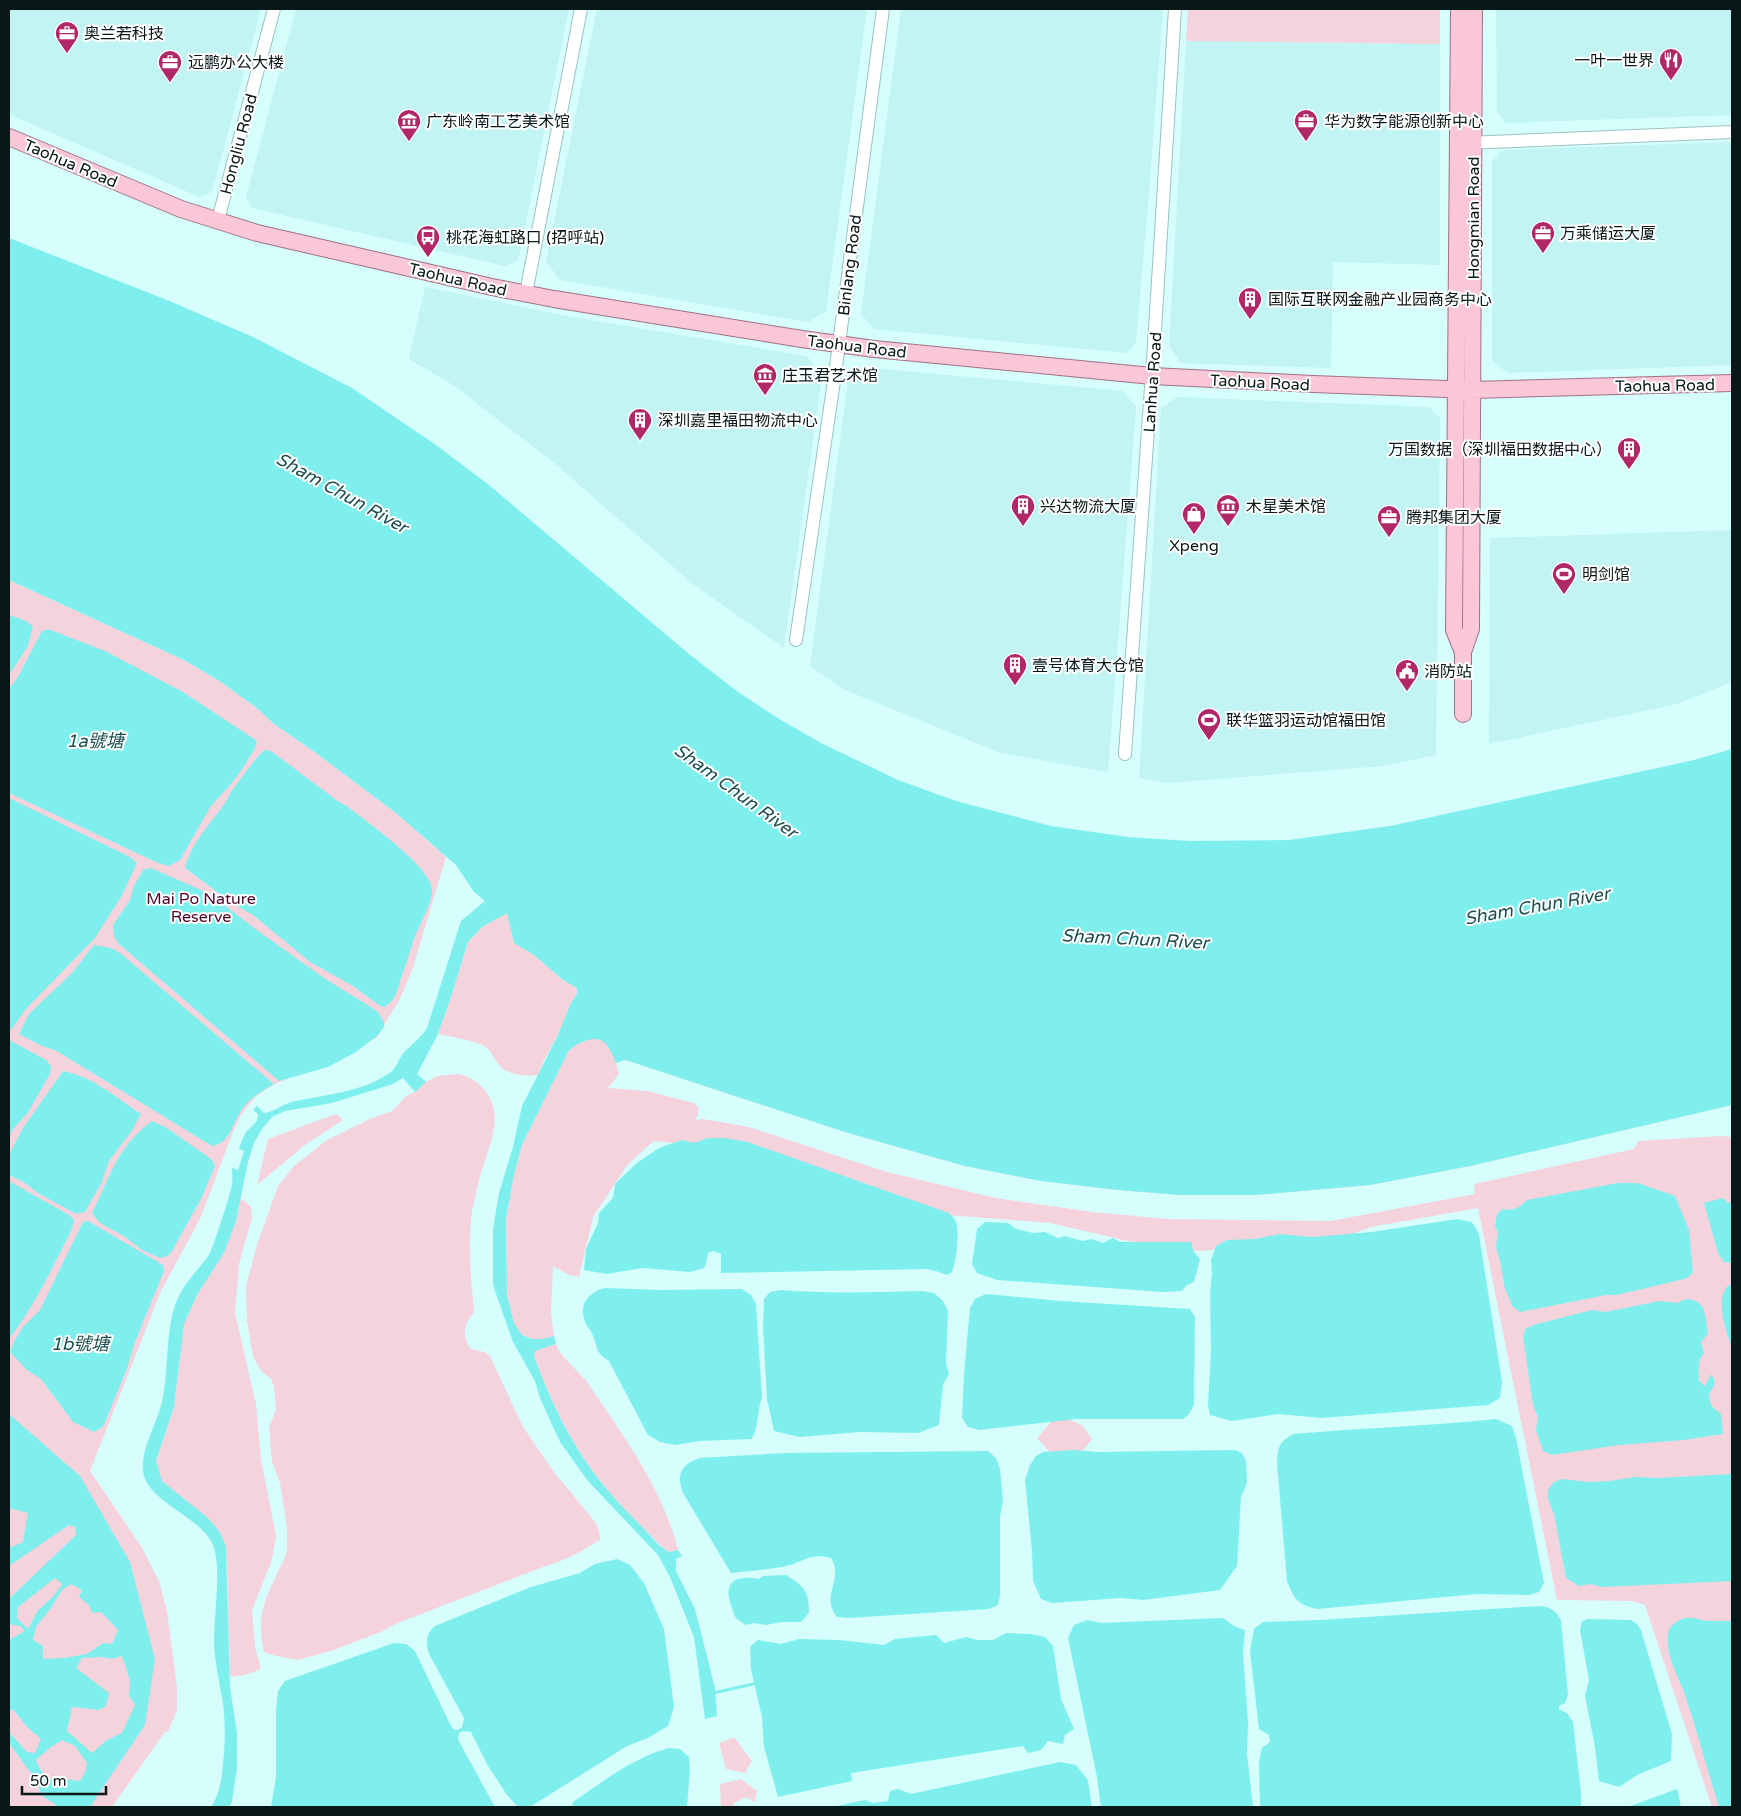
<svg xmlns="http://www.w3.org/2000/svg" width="1741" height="1816" font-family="'Varela Round','Noto Sans SC',sans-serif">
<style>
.built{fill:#c1f4f3}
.green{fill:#f5d3dd}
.water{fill:#7fefee;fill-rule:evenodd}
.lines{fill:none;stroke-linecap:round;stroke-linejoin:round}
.stream{stroke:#7fefee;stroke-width:3}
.minor-casing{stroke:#9bc2c1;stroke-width:14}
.major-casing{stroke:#a27184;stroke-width:18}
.minor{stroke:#fff;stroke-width:12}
.major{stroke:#f9c7d8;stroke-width:16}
.labels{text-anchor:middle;stroke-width:4;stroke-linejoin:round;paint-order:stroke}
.poi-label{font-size:16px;fill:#081717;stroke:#fff;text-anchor:start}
.street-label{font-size:16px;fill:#081717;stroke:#fff}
.park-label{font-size:16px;fill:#4e0629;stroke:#fff}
.water-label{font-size:18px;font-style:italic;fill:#1d4f4f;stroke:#fff}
</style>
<rect width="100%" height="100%" fill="#d5fefd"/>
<path class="built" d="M9,9H261L212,192L199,197L9,114Z
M296,9H569L518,261L505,266L252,208L246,197Z
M597,9H867L826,311L808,322L560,280L546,261Z
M901,9H1163L1148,205L1136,342L1127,353L874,329L861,314Z
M1496,9H1732V115L1506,123L1497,112Z
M1186,41L1440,44V265L1333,262L1331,368L1181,363L1169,346Z
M1732,142V365L1507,373L1492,360V161L1503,150Z
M425,287L567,316L807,356L822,376L784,648L694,585L553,462L453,385L409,359Z
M871,368L1123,391L1136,407L1108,772L1001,753L845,690L810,666L848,380Z
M1177,397L1429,407L1440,418L1436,755L1383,766L1166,783L1139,778L1161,409Z
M1732,530V682L1677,704L1489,744L1490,538Z"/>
<path class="green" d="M1188,9H1440V44L1186,41Z
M9,580L184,660L221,682L258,709L274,724L316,753L396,813L446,857L413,968L400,999L376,1038L327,1064L277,1083L256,1096L241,1115L233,1132L200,1219L161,1291L90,1471L141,1546L159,1581L167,1611L177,1687V1710L168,1732H165L112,1807H9Z
M507,913L514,943L534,955L563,980L577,988V994L571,1003L558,1035L544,1060L538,1075C525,1076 507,1076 498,1064C493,1057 491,1050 484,1046C473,1040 450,1037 438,1034L450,1000L468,942L482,927Z
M593,1038L1732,1105L1470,1166L1370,1185L1256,1195H1181L1118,1190L1041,1181L965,1166L845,1132L629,1061L624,1060L616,1063L619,1074L608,1088L647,1091L694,1103L699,1108L696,1120L703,1119L749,1127L887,1172L996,1198L1093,1212L1168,1219L1330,1221L1475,1194L1474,1184L1634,1149L1638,1141L1721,1136L1732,1137V1807H1712L1645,1605L1632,1601L1557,1600L1478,1208L1371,1227L1328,1243L1229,1248L1203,1251L1167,1250L1050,1223L934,1214L710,1147L654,1141L628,1164L593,1217L579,1277L569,1275L553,1266L551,1313L554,1336L544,1339H532L522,1335L514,1323L507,1295L506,1219L514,1175L522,1145L568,1052L574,1045Z
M458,1074C471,1077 478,1081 486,1092C506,1118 486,1152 479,1180C476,1193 472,1208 471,1221C469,1238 470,1258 471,1275C471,1288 474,1300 474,1313C463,1323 462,1337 471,1349L484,1352L490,1356L523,1427L554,1472L596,1523L599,1531L600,1540C581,1552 564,1561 543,1567L398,1623L383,1631L334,1650L298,1660L276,1656L264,1652C255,1610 268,1595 285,1557L287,1549V1528L280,1483L272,1462L269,1428L276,1409L274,1386L271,1379L261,1371L253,1356L247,1321L246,1286L256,1248L278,1186L294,1166L327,1140L372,1118L392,1111L406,1096L415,1092L426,1082L437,1076Z
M336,1114L343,1120L305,1145L257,1185L268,1139Z
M241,1198L251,1207L252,1218L239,1264L235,1313L256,1404L261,1459L276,1536L272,1560L252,1610L255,1646L261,1669L245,1675L230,1677L227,1560L172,1490L162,1481L156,1461L174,1407L184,1324L197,1295L236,1221Z
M556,1344C562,1359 577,1369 587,1382C622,1434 663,1488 678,1550L669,1552L661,1546C641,1525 618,1504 600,1481C571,1444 550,1400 534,1356V1351Z
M1058,1414L1083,1426L1092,1439L1077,1458L1058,1461L1037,1438Z
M734,1737L752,1761L745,1773L726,1769L719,1743Z
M741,1779L757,1791L755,1802L746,1797L733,1804L734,1807H721L720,1784Z"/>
<path class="water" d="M9,238L167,300L253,337L352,388L436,445L489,485L689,654L738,692L779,719L823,744L898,780L956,801L1051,826L1128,837L1190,841L1289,840L1390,826L1694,760L1732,749V1105L1470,1166L1370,1185L1256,1195H1181L1118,1190L1041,1181L965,1166L845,1132L629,1061L624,1060L616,1063C609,1047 605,1034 585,1041C578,1044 573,1046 568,1052L522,1145L514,1175L506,1219L507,1295L514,1323L522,1335L532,1339H544L554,1336L556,1344L535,1351L534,1356C550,1401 571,1444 600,1481C618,1504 641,1525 660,1546L669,1552L678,1550L682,1556L676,1559V1571L695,1609L715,1688L717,1716L705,1719L694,1637L670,1577L658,1555L588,1481L560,1442L540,1398L535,1381L513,1342L493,1285V1229L499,1193L513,1147L522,1106L558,1035L571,1003L577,994V988L563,980L534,955L514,943L507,913L482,927L468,942L450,1000L438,1034L417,1074L426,1082L415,1092L403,1078L393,1084L332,1103L285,1111L272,1117L262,1129L254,1143L248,1162L236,1221L224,1253L197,1295L184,1324L174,1407L156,1461L162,1481L208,1518L219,1531L226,1546L230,1687L237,1733V1768L232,1802L229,1807H211C218,1797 221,1784 222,1772C225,1749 226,1726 223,1704C220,1684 215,1664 214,1644C213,1617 223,1567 212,1543C199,1516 146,1501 143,1471C141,1447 157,1424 162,1402C169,1371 165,1325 178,1298C185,1282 199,1269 209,1255C213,1248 231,1193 232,1184C233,1179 232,1173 232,1168L238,1170L244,1151L239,1149C241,1143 243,1137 246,1132C252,1125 258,1124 258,1114L253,1110L257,1106L264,1113C272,1113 283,1104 292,1102C326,1094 361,1093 391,1072C398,1066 399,1057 406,1050C414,1043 421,1037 427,1028L461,921L485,901L474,892L456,865L396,813L316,753L274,724L258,709L221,682L184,660L9,580Z
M9,615L24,620L33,626L28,646L9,675Z
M48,629L105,651L183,692L257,741L255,748L243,768L231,784L211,806L180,860L169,866L158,863L9,793V689L18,677L42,631Z
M264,750L271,751L339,802L348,807C367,822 430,866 432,889C433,903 419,925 414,939C408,957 402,976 396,994L392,1001L385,1007L380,1006L353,986L310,962L253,915L232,903L185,868C191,844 209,825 223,806C227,801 229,794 233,789C243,776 253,761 264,750Z
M9,798L130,857L137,863L121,897L95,938L26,1009L11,1030L9,1029Z
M151,868L210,894L258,931L324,978L377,1011L384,1022V1027L377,1036L356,1052L328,1067L279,1081L119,944L114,937L113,925L130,900L134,886L143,870Z
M94,945L111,948L120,953L274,1084C262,1091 251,1097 243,1108C232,1123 231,1143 212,1146L55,1050L42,1046L19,1034L29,1014L72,973Z
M9,1040L46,1060L51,1066L50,1074L27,1114L13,1129L9,1138Z
M63,1071C92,1076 117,1098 141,1114L131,1132L109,1161L102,1182L85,1212L76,1214L38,1193L25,1183L9,1175V1155L23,1128Z
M152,1121L167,1128L211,1159L215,1166L201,1199L172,1251L168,1256L160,1258L142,1250L125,1237L100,1223L92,1213C105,1188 114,1158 134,1137C139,1131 146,1126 152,1121Z
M708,1138H725L748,1142L949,1213C953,1217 957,1221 957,1227C959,1238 956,1262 952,1272L947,1275L936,1271L927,1269L721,1273V1254L713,1251L708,1253L706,1264L704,1268L690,1272L642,1268L607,1274L584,1270L586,1249L598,1223L599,1213L613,1198L615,1184L637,1163L659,1148L682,1140L694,1143Z
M9,1181L69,1215L74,1220L72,1229C53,1267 35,1305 9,1339Z
M1618,1183H1638L1675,1196L1689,1230L1693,1272L1688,1278L1617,1295H1606L1520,1312L1513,1307L1505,1289L1500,1261L1496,1247L1498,1232L1495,1226L1497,1215L1502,1209C1514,1211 1519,1208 1527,1200Z
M1723,1198L1728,1203L1732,1202V1263L1724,1262L1718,1253L1704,1203Z
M1457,1219L1472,1222L1479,1234L1502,1382L1500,1398L1488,1405L1321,1418L1279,1414L1232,1421L1210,1415L1208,1405L1211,1350L1210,1293L1212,1273L1211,1260L1216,1246L1227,1240L1255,1239L1280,1234L1312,1237L1372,1232Z
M88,1221L163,1265L164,1271L135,1342L126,1371L103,1427L94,1432L73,1422L41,1379L27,1370L10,1352L14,1342L22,1328L40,1310L83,1222Z
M985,1222L1008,1223L1016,1229L1033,1233L1045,1232L1058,1238L1064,1236L1083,1241L1092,1239L1103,1243L1113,1238L1120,1242H1191L1194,1252L1200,1259L1194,1282L1187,1285L1182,1291L1163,1292L997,1280L977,1273L972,1264L977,1229Z
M1729,1285H1732V1348C1726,1331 1714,1298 1729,1285Z
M605,1288L661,1290L742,1289L751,1295L756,1304L762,1397C757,1412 759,1424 752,1439L699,1441L675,1445L660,1442L648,1435L609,1361C596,1353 598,1349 593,1336C592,1332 589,1329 587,1326C577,1307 586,1293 605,1288Z
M781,1290C828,1294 875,1292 922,1291L934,1293L943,1301L948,1311L946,1363L949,1374L943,1385L939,1425L918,1433L860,1432L799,1437L774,1431L767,1399L763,1327L764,1299L770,1292Z
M986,1294L1060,1301L1190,1309L1195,1317L1194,1405L1189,1414L1183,1419H1076L979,1430L968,1427L962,1418L964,1374L970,1308L975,1299Z
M1686,1299C1707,1300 1705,1316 1708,1333L1701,1343L1704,1353C1697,1361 1699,1371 1699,1381L1705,1386L1711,1374C1717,1382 1715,1386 1709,1394C1709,1405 1713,1408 1721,1414L1723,1434L1684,1440L1619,1445L1552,1455L1543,1451L1536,1430L1538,1417L1533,1405L1523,1336L1526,1328L1537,1324L1592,1310L1605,1312L1660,1301L1677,1303Z
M9,1414L80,1476L130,1562L155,1659L145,1725L90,1807H56V1805L41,1795L38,1783L9,1743V1732L27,1752L35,1753L41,1739L27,1727L13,1709L9,1712V1640L25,1631L20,1626L9,1624V1599L76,1535L75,1527L69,1525L9,1566V1548L23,1542L28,1513L9,1508ZM55,1578L62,1584L54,1596L38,1610L28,1629L17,1618V1608ZM71,1584L82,1590L79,1597L89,1605L92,1613L101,1612L118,1630L112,1644L103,1643L87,1654L64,1658L43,1659V1646L33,1640L36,1627L51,1608L62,1590ZM122,1656L130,1681L129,1696L135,1705L122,1733L107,1740L92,1753L67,1731L72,1707L99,1710L106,1706L109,1693L76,1668L82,1658L101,1657L112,1659ZM62,1740L75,1746L87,1763L85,1773L80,1781L65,1779L60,1783C48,1779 40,1772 36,1760L51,1747Z
M1496,1419L1512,1426L1516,1438L1544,1583L1539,1592L1529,1595L1477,1594L1317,1609C1297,1604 1295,1600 1287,1581L1277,1463C1278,1447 1279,1441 1294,1434C1361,1428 1429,1426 1496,1419Z
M1073,1450L1097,1452L1235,1450L1242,1453L1246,1461L1247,1483L1241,1497L1237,1566L1220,1590L1143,1600L1121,1598L1052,1603L1041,1599L1033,1581L1032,1551L1025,1480L1030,1465L1036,1456L1043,1452Z
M988,1451L996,1458L1000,1469L1003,1501L1000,1517V1596L998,1605L989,1609L849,1618L837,1617C823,1598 836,1589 835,1570C835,1566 833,1561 831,1558C809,1552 801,1564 782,1567C765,1570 748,1571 731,1573L683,1493C676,1474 681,1464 700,1458L784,1453Z
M1732,1474V1581L1603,1587L1590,1584L1579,1586L1566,1578L1554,1514L1548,1499V1490L1554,1482L1562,1479L1589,1482L1609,1481L1636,1477L1658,1478Z
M617,1559L630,1565L644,1583L664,1629L674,1707L668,1726L648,1738L627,1746L530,1807H518L507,1795L488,1766L471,1732L463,1731L459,1733L458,1739L461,1745L495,1807H271L276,1777V1711L278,1691L285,1681L394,1643L406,1644L415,1651L450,1724L453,1729L458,1730L462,1727L464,1718L429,1654C426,1642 425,1635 435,1626L531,1587L580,1573L595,1564Z
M786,1575C805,1587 809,1591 809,1613L801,1622H782L766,1625L754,1623L746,1625C743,1623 738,1620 736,1618C733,1614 732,1607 730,1602C723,1579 740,1575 759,1579L763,1576Z
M1539,1606C1551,1607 1555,1610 1561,1620L1568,1695L1565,1703L1559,1706V1709L1567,1713L1573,1722L1581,1792V1807H1260L1259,1762L1262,1748L1270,1742L1269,1735L1259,1729L1250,1651L1254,1629L1263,1622L1320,1620Z
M1223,1618L1234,1626L1245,1630L1243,1652L1248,1722L1247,1753L1253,1807H1101L1097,1777L1068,1638L1074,1625L1087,1620L1101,1623Z
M1684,1618H1695L1706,1621H1732V1807H1719C1707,1769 1697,1730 1684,1692C1677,1674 1665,1654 1668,1633C1670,1625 1677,1621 1684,1618Z
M1588,1619L1631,1620L1637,1624L1641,1630L1672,1734L1671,1761L1639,1774L1619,1787L1599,1781L1595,1747L1585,1696L1589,1680L1580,1630L1582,1621Z
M1006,1633L1030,1634L1045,1637L1053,1646L1061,1699L1074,1729L1065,1735L1063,1744L1048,1741L1041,1750L1028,1753L1023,1746L851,1773L852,1781L778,1797L764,1747L762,1717L751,1669L750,1647L758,1640L781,1644L799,1639L839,1640L884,1645L895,1639L936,1635L944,1643L966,1637L977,1640H993Z
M669,1748L680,1749L689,1757L690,1770L687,1807H572L573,1802C604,1781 632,1758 669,1748Z
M1060,1762L1076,1765L1088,1780L1092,1807H832L865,1800L873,1803L888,1801L890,1791L898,1789L911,1794Z
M1677,1789L1681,1807H1628Z"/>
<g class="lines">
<path class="stream" d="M713,1693L758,1683"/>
<g class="minor-casing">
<path id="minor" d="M1466,143L1732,132
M218,220L274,9
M526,293L581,9
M796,640L835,374L883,9
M1125,754L1154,345L1175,9"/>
</g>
<g class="major-casing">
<path id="major" d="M1459,9L1454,630L1463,652
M9,137L181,209L257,233L492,287L554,299L802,339L874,349L1152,376L1313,384L1472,390L1732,383
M1463,714V652L1471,629L1474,9"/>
</g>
<use href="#minor" class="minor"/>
<use href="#major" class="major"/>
</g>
<defs>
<g id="office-pin" transform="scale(1.25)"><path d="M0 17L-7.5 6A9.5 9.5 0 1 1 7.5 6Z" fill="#b12868" stroke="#fff"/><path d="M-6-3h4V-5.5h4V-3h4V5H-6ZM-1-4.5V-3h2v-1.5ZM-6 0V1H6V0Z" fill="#fff"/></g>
<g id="restaurant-pin" transform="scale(1.25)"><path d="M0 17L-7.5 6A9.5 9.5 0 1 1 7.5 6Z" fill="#b12868" stroke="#fff"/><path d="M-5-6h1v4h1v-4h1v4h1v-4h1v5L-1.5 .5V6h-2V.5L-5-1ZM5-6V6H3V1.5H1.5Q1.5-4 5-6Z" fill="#fff"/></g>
<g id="museum-pin" transform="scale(1.25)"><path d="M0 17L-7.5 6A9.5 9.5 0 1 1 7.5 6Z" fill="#b12868" stroke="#fff"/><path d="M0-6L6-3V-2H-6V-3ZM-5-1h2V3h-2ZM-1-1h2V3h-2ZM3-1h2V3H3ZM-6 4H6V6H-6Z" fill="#fff"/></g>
<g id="bus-pin" transform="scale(1.25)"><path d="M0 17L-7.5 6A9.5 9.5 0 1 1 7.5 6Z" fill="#b12868" stroke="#fff"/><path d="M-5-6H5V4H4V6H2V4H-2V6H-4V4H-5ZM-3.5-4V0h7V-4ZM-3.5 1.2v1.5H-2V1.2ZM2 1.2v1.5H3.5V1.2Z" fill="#fff"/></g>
<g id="building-pin" transform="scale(1.25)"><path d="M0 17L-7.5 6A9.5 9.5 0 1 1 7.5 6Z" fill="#b12868" stroke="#fff"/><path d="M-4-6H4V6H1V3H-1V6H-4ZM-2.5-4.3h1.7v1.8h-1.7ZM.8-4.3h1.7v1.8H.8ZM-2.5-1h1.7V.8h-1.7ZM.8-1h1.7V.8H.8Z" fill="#fff"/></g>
<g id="shop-pin" transform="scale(1.25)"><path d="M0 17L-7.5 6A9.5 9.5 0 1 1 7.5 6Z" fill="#b12868" stroke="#fff"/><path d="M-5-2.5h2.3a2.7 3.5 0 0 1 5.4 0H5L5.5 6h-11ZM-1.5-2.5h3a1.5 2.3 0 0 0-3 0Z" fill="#fff"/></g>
<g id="stadium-pin" transform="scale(1.25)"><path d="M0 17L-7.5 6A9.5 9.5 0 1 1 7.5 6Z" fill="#b12868" stroke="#fff"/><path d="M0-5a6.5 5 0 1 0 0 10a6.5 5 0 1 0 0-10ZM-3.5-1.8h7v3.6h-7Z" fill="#fff"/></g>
<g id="civic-pin" transform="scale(1.25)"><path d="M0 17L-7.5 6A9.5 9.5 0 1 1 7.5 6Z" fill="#b12868" stroke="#fff"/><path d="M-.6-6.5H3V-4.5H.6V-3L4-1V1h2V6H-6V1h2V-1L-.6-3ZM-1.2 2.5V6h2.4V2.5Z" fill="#fff"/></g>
</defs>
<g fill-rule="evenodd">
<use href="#office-pin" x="67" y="33"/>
<use href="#restaurant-pin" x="1671" y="60"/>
<use href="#office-pin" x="170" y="62"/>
<use href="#museum-pin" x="409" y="121"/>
<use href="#office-pin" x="1306" y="121"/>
<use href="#office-pin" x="1543" y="233"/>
<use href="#bus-pin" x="428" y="237"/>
<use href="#building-pin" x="1250" y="299"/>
<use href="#museum-pin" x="765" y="375"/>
<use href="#building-pin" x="640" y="420"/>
<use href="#building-pin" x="1629" y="449"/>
<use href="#building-pin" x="1023" y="506"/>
<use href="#museum-pin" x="1228" y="506"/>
<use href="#shop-pin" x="1194" y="514"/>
<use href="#office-pin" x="1389" y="517"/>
<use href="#stadium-pin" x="1564" y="574"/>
<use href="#building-pin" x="1015" y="665"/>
<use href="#civic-pin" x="1407" y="671"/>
<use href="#stadium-pin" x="1209" y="720"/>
</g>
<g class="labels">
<g class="poi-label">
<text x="84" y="39">奥兰若科技</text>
<text x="1654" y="66" text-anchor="end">一叶一世界</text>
<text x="188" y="68">远鹏办公大楼</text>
<text x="426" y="127">广东岭南工艺美术馆</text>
<text x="1324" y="127">华为数字能源创新中心</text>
<text x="1560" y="239">万乘储运大厦</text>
<text x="446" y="243">桃花海虹路口 (招呼站)</text>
<text x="1268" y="305">国际互联网金融产业园商务中心</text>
<text x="782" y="381">庄玉君艺术馆</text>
<text x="658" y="426">深圳嘉里福田物流中心</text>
<text x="1612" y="455" text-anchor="end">万国数据（深圳福田数据中心）</text>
<text x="1040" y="512">兴达物流大厦</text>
<text x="1246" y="512">木星美术馆</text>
<text x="1406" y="523">腾邦集团大厦</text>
<text x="1194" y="551" text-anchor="middle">Xpeng</text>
<text x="1582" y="580">明剑馆</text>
<text x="1032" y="671">壹号体育大仓馆</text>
<text x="1424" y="677">消防站</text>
<text x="1226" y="726">联华篮羽运动馆福田馆</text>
</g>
<g class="street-label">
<text transform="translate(238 144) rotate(-75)" y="6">Hongliu Road</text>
<text transform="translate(71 163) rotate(23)" y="6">Taohua Road</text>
<text transform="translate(1473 218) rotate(-90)" y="6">Hongmian Road</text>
<text transform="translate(849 265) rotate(-83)" y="6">Binlang Road</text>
<text transform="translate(458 279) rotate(13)" y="6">Taohua Road</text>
<text transform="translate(857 346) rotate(7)" y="6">Taohua Road</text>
<text transform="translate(1152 382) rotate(-86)" y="6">Lanhua Road</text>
<text transform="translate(1260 382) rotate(3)" y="6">Taohua Road</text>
<text transform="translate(1665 385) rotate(-1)" y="6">Taohua Road</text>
</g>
<g class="park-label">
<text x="201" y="904">Mai Po Nature<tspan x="201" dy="18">Reserve</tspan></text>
</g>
<g class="water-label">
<text transform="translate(342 493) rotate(29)" y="6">Sham Chun River</text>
<text x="95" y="747">1a號塘</text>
<text transform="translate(736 791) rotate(36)" y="6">Sham Chun River</text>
<text transform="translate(1537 906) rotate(-10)" y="6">Sham Chun River</text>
<text transform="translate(1135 939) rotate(3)" y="6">Sham Chun River</text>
<text x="80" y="1350">1b號塘</text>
</g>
</g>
<rect width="1741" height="1816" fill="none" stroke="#081717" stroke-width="20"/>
<path d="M22 1786v8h84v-8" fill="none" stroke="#081717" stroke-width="2.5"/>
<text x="30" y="1786" font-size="15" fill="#081717" stroke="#ffffff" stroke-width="4" paint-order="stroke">50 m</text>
</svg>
